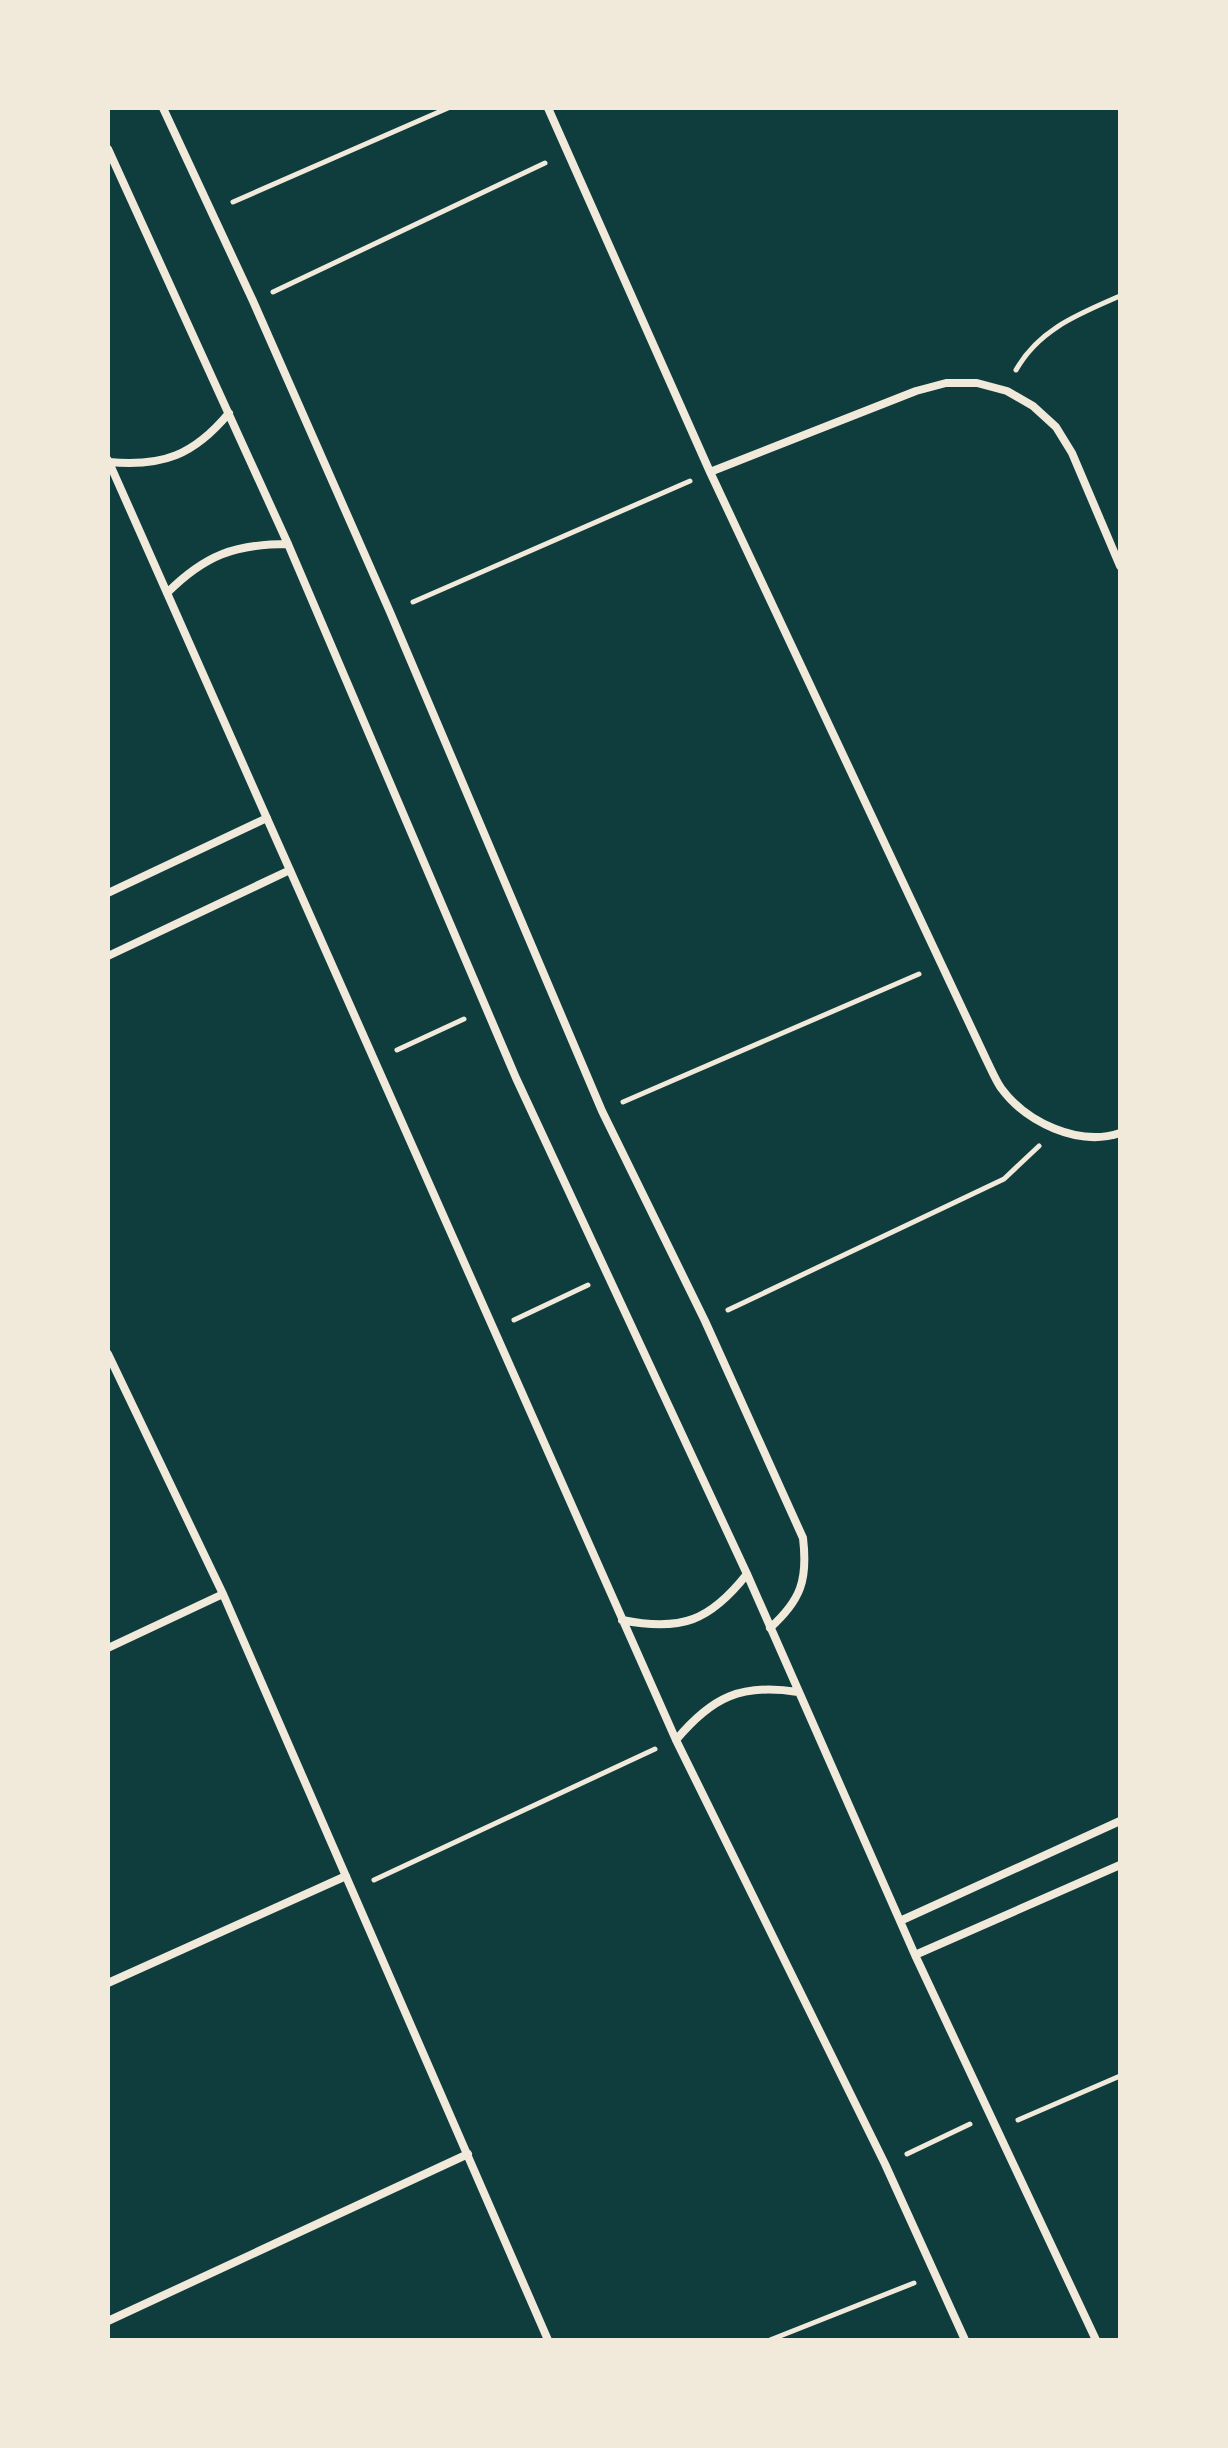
<svg xmlns="http://www.w3.org/2000/svg" width="1228" height="2448" font-family="'DM Sans',sans-serif">
<style>
.lines{fill:none;stroke-linecap:round;stroke-linejoin:round}
.path{stroke:#f1e9da;stroke-width:5}
.minor{stroke:#f1e9da;stroke-width:8}
</style>
<rect width="100%" height="100%" fill="#0f3d3e"/>
<g class="lines">
<path class="path" d="M233,202L448,108
M273,292L545,163
M1016,370C1039,329 1079,314 1120,296
M413,602L690,481
M397,1050L464,1019
M623,1102L919,974
M728,1310L1004,1179L1039,1146
M514,1320L588,1285
M374,1880L655,1749
M1018,2120L1120,2076
M907,2154L970,2124
M770,2340L914,2283"/>
<path class="minor" d="M163,108L253,301L390,612L602,1111L705,1321L803,1538C808,1580 801,1600 770,1628
M548,108L710,472L986,1059C991,1069 995,1079 1001,1088C1026,1122 1078,1147 1120,1133
M108,149L288,544L516,1078L747,1574L915,1955L1096,2340
M108,460L676,1740L885,2164L965,2340
M109,462C163,467 194,455 229,413
M710,472L916,391L946,383H977L1007,391L1033,406L1056,427L1072,453L1120,566
M167,593C205,555 235,544 288,544
M108,893L267,818
M108,956L290,870
M108,1354L223,1594L548,2340
M622,1620C681,1632 710,1621 747,1574
M108,1648L223,1594
M676,1740C712,1697 741,1683 798,1692
M900,1921L1120,1821
M915,1955L1120,1865
M108,1983L346,1876
M108,2321L468,2154"/>
</g>
<rect width="1228" height="2448" fill="none" stroke="#f1e9da" stroke-width="220"/>
</svg>
